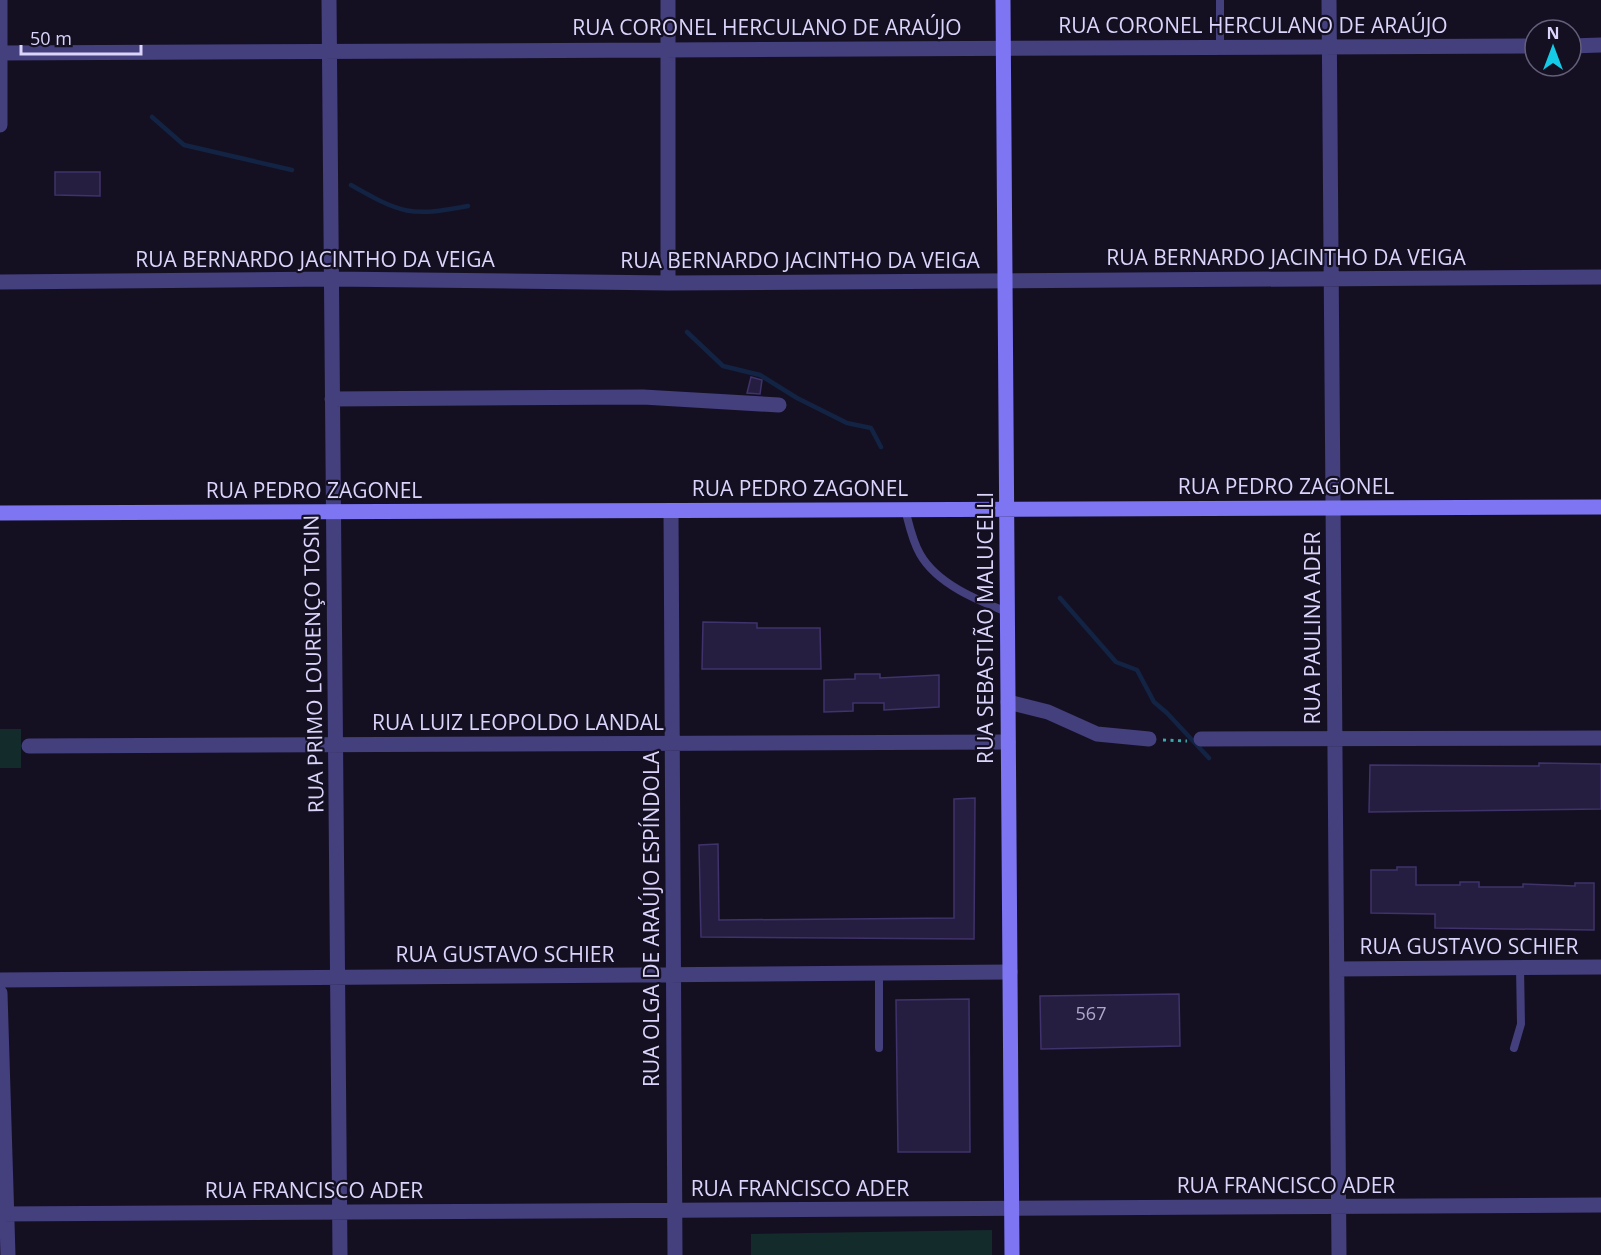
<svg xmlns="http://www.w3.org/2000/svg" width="1601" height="1255" font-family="'Open Sans',sans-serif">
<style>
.green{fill:#142b2b}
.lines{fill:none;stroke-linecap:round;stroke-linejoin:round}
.stream{stroke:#122344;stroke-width:4.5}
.building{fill:#261e41;stroke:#40326b;stroke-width:1.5}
.path{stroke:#3aaaa8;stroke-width:3;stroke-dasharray:3 4.5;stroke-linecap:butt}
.lane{stroke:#443f7d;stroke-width:8}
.street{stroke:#443f7d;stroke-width:15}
.secondary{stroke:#7d75f2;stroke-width:15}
.labels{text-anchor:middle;stroke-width:4.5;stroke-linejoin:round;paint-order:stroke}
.number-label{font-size:18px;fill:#aea7cc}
.street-label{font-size:21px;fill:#dbd5fb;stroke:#141022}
</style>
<rect width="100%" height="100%" fill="#141022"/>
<path class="green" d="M0,729H21V768H0Z
M992,1230V1255H751V1234Z"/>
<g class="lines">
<path class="stream" d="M152,117L184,145L292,170
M351,185C402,214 410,217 468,206
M687,332L723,366L760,375L797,398L847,423L871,428L881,447
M1060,598L1116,662L1137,670L1154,702L1167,713L1209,758"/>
</g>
<path class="building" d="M55,172H100V196L55,195Z
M751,377L762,380L760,394L747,393Z
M703,622L757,623V628H820L821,669H702Z
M855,674H880V678L939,675V707L884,710V703H853V711L824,712V680L855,679Z
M1539,763L1601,764V809L1369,812L1370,765L1539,766Z
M975,798L974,939L701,937L699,845L718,844L719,920L954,918V799Z
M1397,867H1416V885H1460V882H1479V887H1523V884L1575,886V883H1594V930L1435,928V914L1371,913V870H1397Z
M1179,994L1180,1046L1041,1049L1040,996Z
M969,999L970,1152H898L896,1000Z"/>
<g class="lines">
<path class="path" d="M1163,740L1187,741"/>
<path class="lane" d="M1220,47V0
M905,509C909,524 912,540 920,554C937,584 977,600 1007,612
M879,973V1048
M1514,1048L1521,1024L1520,967"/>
<path class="street" d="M329,0L340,1255
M668,0V283
M1329,0L1339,1255
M1571,46L1601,45
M0,53L1535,46
M0,125V0
M0,282L331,279L668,283L1601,277
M332,399L643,397L779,405
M671,511L675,1255
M1008,702L1048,712L1097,734L1149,739
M1201,739L1601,738
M29,746L1008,742
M1337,969L1601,967
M0,980L1010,972
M0,993L8,1255
M0,1214L1601,1205"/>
<path class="secondary" d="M1003,0L1012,1255
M0,513L1601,507"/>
</g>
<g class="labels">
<g class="number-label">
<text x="1091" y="1020">567</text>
</g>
<g class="street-label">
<text x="1253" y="33">RUA CORONEL HERCULANO DE ARAÚJO</text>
<text x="767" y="35">RUA CORONEL HERCULANO DE ARAÚJO</text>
<text x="1286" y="265">RUA BERNARDO JACINTHO DA VEIGA</text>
<text x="315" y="267">RUA BERNARDO JACINTHO DA VEIGA</text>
<text x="800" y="268">RUA BERNARDO JACINTHO DA VEIGA</text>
<text x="1286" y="494">RUA PEDRO ZAGONEL</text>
<text x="800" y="496">RUA PEDRO ZAGONEL</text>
<text x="314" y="498">RUA PEDRO ZAGONEL</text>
<text transform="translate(986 628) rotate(-90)" y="7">RUA SEBASTIÃO MALUCELLI</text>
<text transform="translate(1313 628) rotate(-90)" y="7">RUA PAULINA ADER</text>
<text transform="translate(314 664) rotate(-91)" y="7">RUA PRIMO LOURENÇO TOSIN</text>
<text x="518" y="730">RUA LUIZ LEOPOLDO LANDAL</text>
<text transform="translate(652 919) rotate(-90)" y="7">RUA OLGA DE ARAÚJO ESPÍNDOLA</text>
<text x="1469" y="954">RUA GUSTAVO SCHIER</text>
<text x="505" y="962">RUA GUSTAVO SCHIER</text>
<text x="1286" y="1193">RUA FRANCISCO ADER</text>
<text x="800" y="1196">RUA FRANCISCO ADER</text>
<text x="314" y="1198">RUA FRANCISCO ADER</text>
</g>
</g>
<g transform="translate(1553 48)"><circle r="28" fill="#141022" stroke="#645f79" stroke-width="1.5"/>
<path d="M0-4.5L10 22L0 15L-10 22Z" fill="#15cae7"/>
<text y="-9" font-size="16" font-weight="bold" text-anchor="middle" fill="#dbd5fb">N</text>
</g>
<path d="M21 45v9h120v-9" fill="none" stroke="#dbd5fb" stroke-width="3"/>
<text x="30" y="45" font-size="18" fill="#dbd5fb" stroke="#141022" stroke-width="4.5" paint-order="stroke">50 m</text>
</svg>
